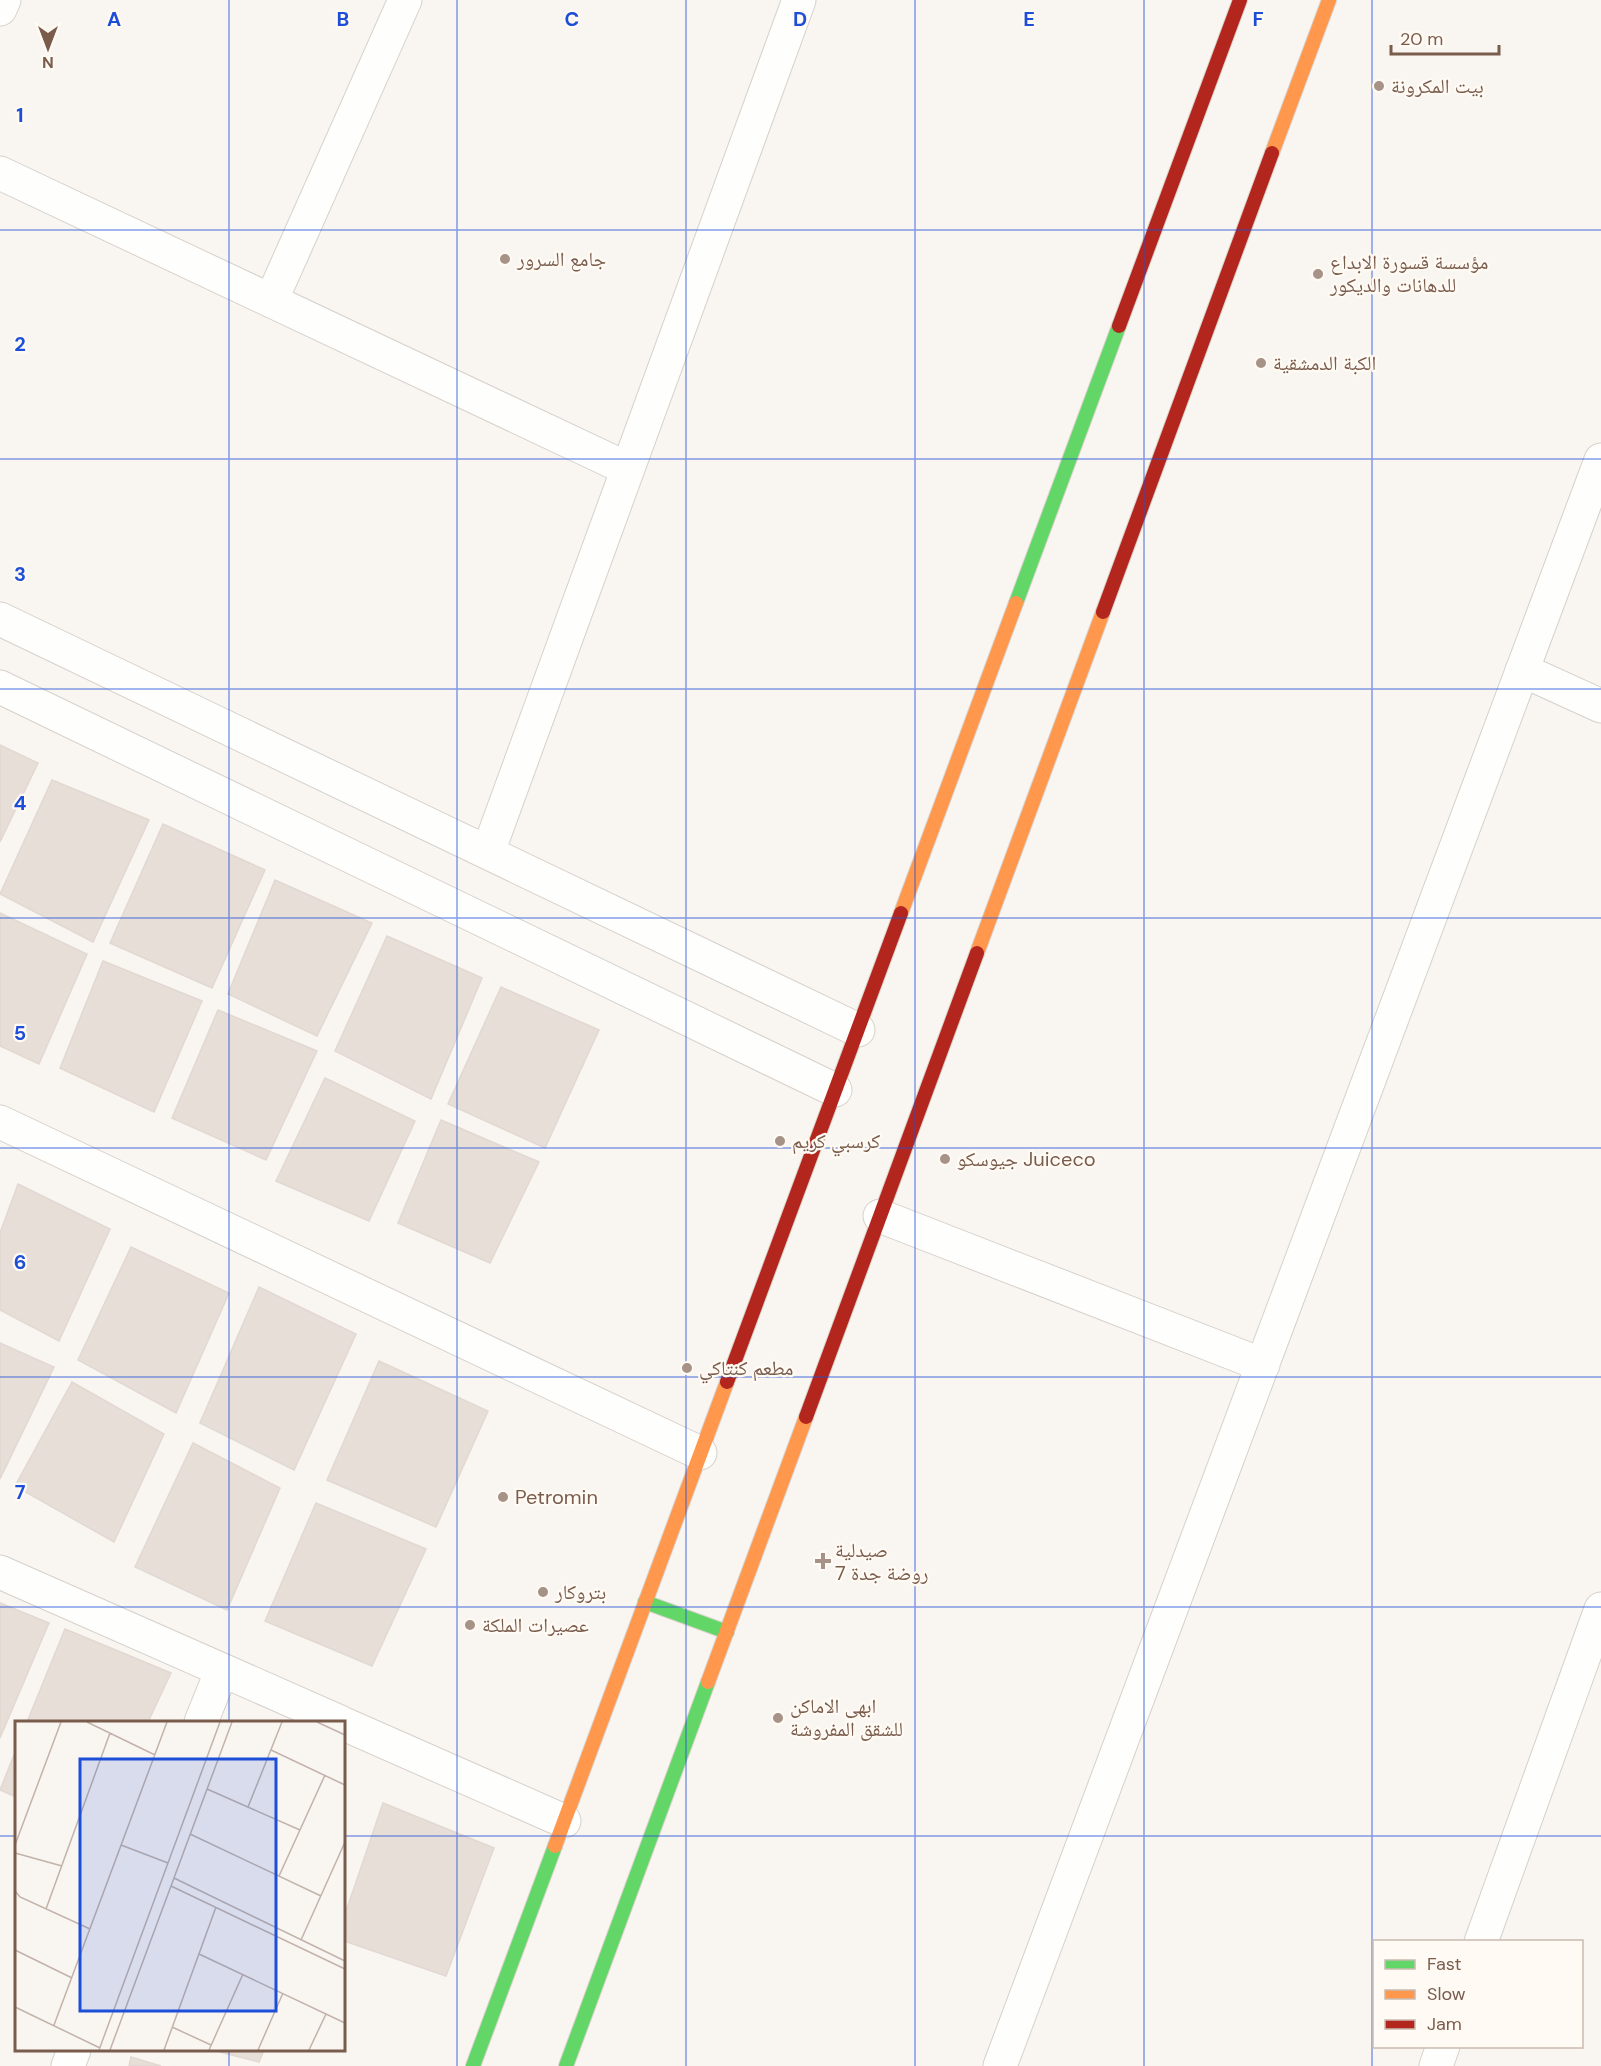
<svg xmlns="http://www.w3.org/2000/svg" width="1601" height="2066" font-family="'DM Sans','Noto Naskh Arabic',sans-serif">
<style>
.building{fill:#e6ded7;stroke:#e2d8d2;stroke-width:1.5}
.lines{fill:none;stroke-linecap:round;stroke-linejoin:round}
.street-casing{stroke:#d7d1cb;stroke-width:35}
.fast-casing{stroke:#d9d2cb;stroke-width:16}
.slow-casing{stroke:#d9d2cb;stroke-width:16}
.jam-casing{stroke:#d9d2cb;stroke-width:16}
.street{stroke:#fefefd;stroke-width:33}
.fast{stroke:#63d668;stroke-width:14}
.slow{stroke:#ff974d;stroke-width:14}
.jam{stroke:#b3261e;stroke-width:14}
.grid{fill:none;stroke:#1d4ed8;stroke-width:1.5;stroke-opacity:0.55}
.poi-dot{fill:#a69286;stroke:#fffaf3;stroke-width:2}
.labels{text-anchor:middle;stroke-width:4.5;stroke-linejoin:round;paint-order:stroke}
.poi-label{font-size:20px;fill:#7a5c4d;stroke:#fffaf3;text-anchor:start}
.inset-road{fill:none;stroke:#c2b3aa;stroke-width:1.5}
.view{fill:#1d4ed8;fill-opacity:0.15;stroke:#1d4ed8;stroke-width:3}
.inset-edge{fill:none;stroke:#7a5c4d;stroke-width:3}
.grid-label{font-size:20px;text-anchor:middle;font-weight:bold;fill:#1d4ed8;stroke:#fffaf3;stroke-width:4.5;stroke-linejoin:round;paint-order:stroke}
</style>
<rect width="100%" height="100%" fill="#f9f5f0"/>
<path class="building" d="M0,745L38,763L0,842Z
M52,780L149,820L93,942L0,894Z
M163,824L265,870L212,988L110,943Z
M275,880L372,923L317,1036L228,994Z
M0,913L87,954L39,1064L0,1046Z
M387,936L482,978L431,1099L335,1051Z
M103,961L202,1001L154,1112L60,1068Z
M501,987L599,1030L545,1148L448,1104Z
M218,1010L317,1051L266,1160L172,1118Z
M325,1078L415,1121L369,1221L276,1181Z
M441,1120L539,1162L490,1263L398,1223Z
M18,1184L110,1229L59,1341L0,1310V1233Z
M131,1247L229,1293L176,1413L78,1360Z
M259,1287L356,1334L294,1470L200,1423Z
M0,1343L54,1367L0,1479Z
M379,1361L488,1411L436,1527L327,1480Z
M72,1382L164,1434L114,1542L15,1486Z
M193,1443L280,1488L227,1610L135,1567Z
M316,1503L426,1549L372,1666L265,1621Z
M0,1603L49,1623L0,1738Z
M65,1629L171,1673L148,1722H27Z
M16,1750V1797L0,1790Z
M383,1803L494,1848L446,1976L344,1941V1917Z
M212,2050H264L259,2062Z
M131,2057L161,2066H129Z"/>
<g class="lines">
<g class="street-casing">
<path id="street" d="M0,9L4,0
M0,173L628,469
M271,301L405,0
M0,619L858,1030
M1522,670L1601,706
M0,687L835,1090
M488,852L799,0
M0,1122L700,1453
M880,1216L1263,1365
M0,1572L340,1722
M201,1722L222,1670
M344,1724L564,1821
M1481,1942L1601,1609
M68,2066L74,2050
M1000,2066L1601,460
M1436,2066L1443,2046"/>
</g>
<g class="fast-casing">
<path id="fast" d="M1016,603L1119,326
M645,1602L727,1632
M473,2066L555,1846
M566,2066L708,1682"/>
</g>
<g class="slow-casing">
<path id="slow" d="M1272,153L1329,0
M901,913L1016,603
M977,953L1103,612
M708,1682L806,1417
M555,1846L727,1382"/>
</g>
<g class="jam-casing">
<path id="jam" d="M1119,326L1240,0
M1103,612L1272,153
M727,1382L901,913
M806,1417L977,953"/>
</g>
<use href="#street" class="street"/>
<use href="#fast" class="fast"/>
<use href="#slow" class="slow"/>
<use href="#jam" class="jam"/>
</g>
<path class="grid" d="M229,0V1722M457,0V2066M686,0V2066M915,0V2066M1144,0V2066M1372,0V2066M0,230H1601M0,459H1601M0,689H1601M0,918H1601M0,1148H1601M0,1377H1601M0,1607H1601M0,1836H16M344,1836H1601M229,2050V2066"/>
<g class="poi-dot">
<circle cx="1379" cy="86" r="6"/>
<circle cx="505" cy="259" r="6"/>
<circle cx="1318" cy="274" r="6"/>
<circle cx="1261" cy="363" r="6"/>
<circle cx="780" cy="1141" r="6"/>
<circle cx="945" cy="1159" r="6"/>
<circle cx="687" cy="1368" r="6"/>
<circle cx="503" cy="1497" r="6"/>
<path d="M820 1552h6v6h6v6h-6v6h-6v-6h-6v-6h6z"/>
<circle cx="543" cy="1592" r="6"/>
<circle cx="470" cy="1625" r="6"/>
<circle cx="778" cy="1718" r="6"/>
</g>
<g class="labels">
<g class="poi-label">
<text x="1391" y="93">بيت المكرونة</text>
<text x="517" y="266">جامع السرور</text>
<text x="1330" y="269">مؤسسة قسورة الابداع<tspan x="1330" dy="23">للدهانات والديكور</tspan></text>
<text x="1273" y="370">الكبة الدمشقية</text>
<text x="792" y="1148">كرسبي كريم</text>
<text x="957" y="1166">جيوسكو Juiceco</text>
<text x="699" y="1375">مطعم كنتاكي</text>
<text x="515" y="1504">Petromin</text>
<text x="835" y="1557">صيدلية<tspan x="835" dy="23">روضة جدة 7</tspan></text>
<text x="555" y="1599">بتروكار</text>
<text x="482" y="1632">عصيرات الملكة</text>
<text x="790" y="1713">ابهى الاماكن<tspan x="790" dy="23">للشقق المفروشة</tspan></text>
</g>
</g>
<g transform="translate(15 1721)">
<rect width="330" height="330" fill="#f9f5f0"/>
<path class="inset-road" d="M72,1L140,34M302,1L330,14M256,29L330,64M192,68L285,109M233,86L267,1M175,113L306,175M0,124L46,1M106,124L153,142M0,132L47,145M264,155L310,54M159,157L330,240M156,165L330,248M0,170L5,176L75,208M31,188L95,12M286,219L330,121M0,229L57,257M184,233L330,302M0,286L85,327M39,304L152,1M157,306L196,324M84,329L205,1M95,329L217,1M149,329L201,186M194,329L228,253M243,329L268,272M294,329L311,293"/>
<path class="view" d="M65,38H261V290H65Z"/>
<rect width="330" height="330" class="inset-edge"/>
</g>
<g class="grid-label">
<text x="114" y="26">A</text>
<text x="343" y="26">B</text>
<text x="572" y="26">C</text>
<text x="800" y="26">D</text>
<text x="1029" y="26">E</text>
<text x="1258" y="26">F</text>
<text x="20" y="122">1</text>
<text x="20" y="351">2</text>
<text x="20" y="581">3</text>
<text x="20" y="810">4</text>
<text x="20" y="1040">5</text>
<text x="20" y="1269">6</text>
<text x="20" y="1499">7</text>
</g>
<rect x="1373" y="1940" width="210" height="108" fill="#fffaf3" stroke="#cabbb1" stroke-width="1.5"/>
<rect x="1385" y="1960" width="30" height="9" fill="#63d668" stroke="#cabbb1" stroke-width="1.5"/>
<text x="1427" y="1970" font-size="18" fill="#7a5c4d">Fast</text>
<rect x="1385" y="1990" width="30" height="9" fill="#ff974d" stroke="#cabbb1" stroke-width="1.5"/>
<text x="1427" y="2000" font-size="18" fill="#7a5c4d">Slow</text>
<rect x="1385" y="2020" width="30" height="9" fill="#b3261e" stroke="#cabbb1" stroke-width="1.5"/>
<text x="1427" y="2030" font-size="18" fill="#7a5c4d">Jam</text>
<g transform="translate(48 48) rotate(180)" stroke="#fffaf3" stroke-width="4.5" paint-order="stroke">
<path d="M0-4.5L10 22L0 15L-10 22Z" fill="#7a5c4d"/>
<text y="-9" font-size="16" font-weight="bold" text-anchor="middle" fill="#7a5c4d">N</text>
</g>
<path d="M1391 45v9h108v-9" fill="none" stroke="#7a5c4d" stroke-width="3"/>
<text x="1400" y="45" font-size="18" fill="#7a5c4d" stroke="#fffaf3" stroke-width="4.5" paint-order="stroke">20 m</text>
</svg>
